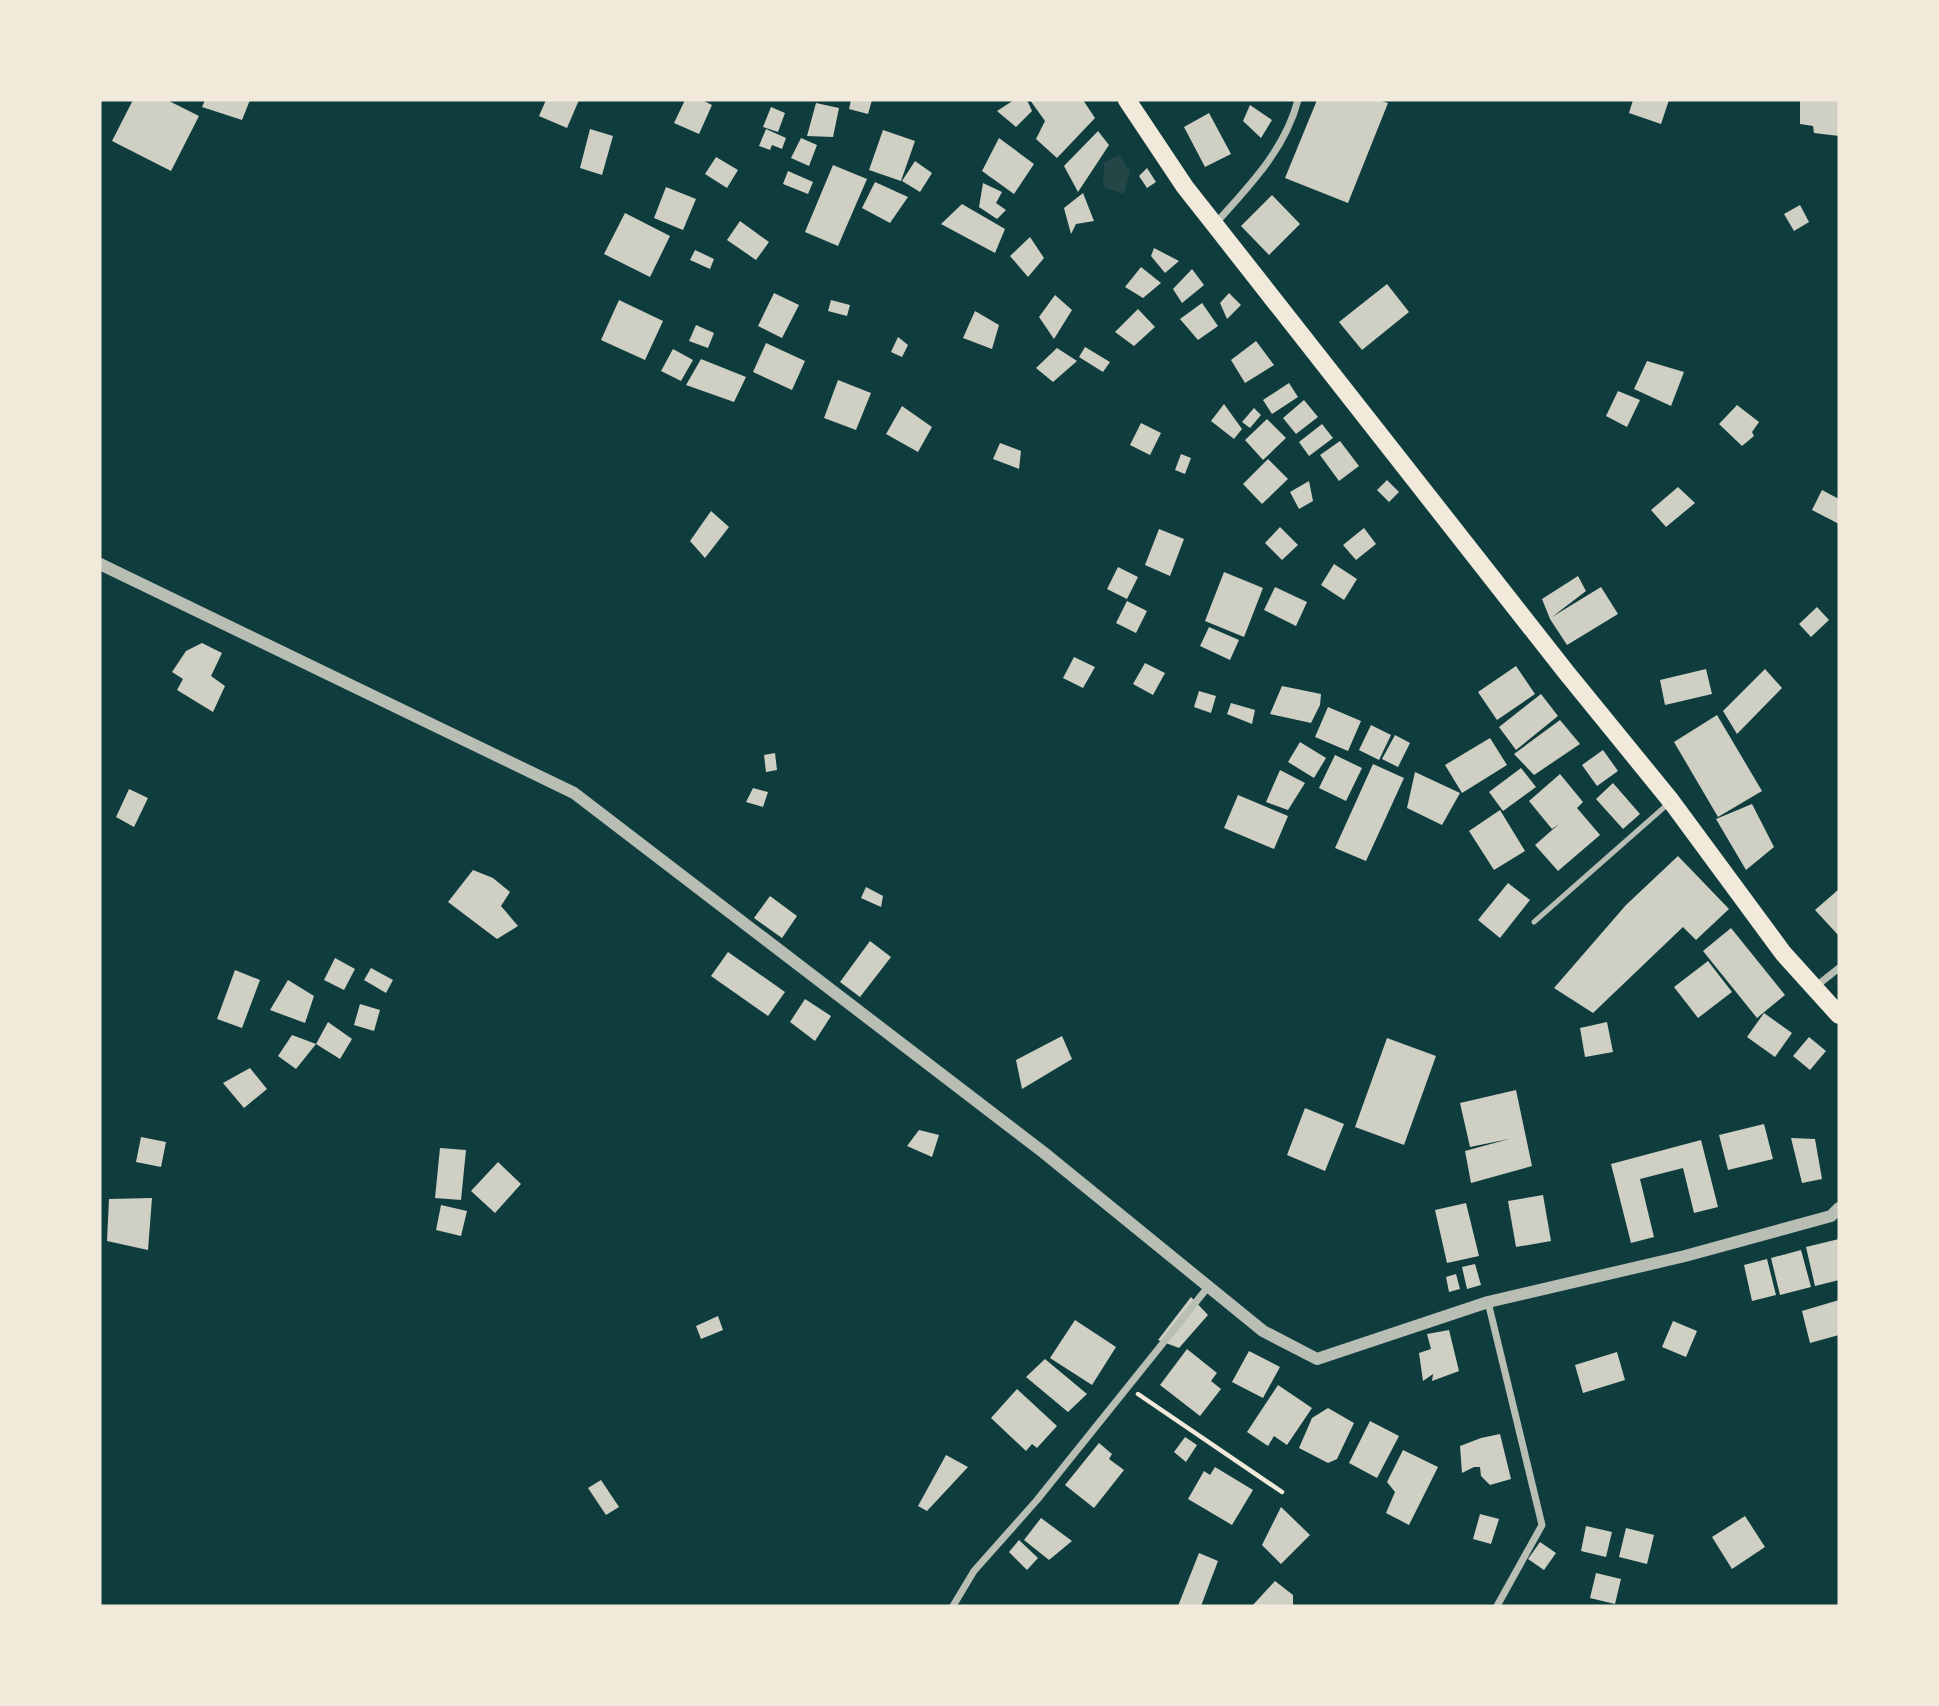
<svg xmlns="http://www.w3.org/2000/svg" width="1939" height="1706" font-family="'Work Sans',sans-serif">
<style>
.green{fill:#244646}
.building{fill:#cfcfc3}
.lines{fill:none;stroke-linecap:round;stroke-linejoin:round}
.path{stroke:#f1e9da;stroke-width:4.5}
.service{stroke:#b8beb3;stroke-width:5}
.minor{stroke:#b8beb3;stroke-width:7}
.tertiary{stroke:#b8beb3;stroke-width:12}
.primary{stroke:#f1e9da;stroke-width:18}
</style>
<rect width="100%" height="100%" fill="#0f3d3e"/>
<path class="green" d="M1119,155L1130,171L1124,194L1103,187L1104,163Z"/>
<path class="building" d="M133,100H167L199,116L171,171L112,141Z
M205,100H250L242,120L202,107Z
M546,100H579L567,128L539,116Z
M685,100H702L712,105L699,134L674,123Z
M851,100H872L868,114L849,109Z
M1014,100H1027L1032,111L1016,127L997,111Z
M1030,100H1083L1095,118L1057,158L1036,139L1045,121Z
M1317,100H1379L1388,103L1348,203L1285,178Z
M1633,100H1669L1661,124L1629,113Z
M1800,100H1839V136L1814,133L1813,126L1800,124Z
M816,103L839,108L833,137L807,136Z
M1250,105L1272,120L1261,138L1243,121Z
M771,107L785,113L778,132L763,127Z
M1209,113L1231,154L1205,167L1184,127Z
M590,129L613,136L602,175L580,168Z
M766,129L786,138L782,149L772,145L770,150L759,146Z
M883,130L915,141L901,181L869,170Z
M1098,131L1109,145L1078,192L1064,166Z
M801,138L817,145L809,166L791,158Z
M999,138L1034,164L1014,194L982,171Z
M716,157L738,170L727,188L705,174Z
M915,161L932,173L920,192L902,181Z
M833,165L867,179L838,246L805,232Z
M1147,168L1156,182L1147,188L1139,176Z
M788,171L813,182L808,194L783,184Z
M875,182L908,197L890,223L862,208Z
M983,183L1002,192L996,203L1006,210L997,219L979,207Z
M666,187L696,199L683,230L654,218Z
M1083,193L1094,221L1076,224L1071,234L1064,208Z
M1272,195L1300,224L1269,255L1241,226Z
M962,204L1005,229L995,253L941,224Z
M1800,205L1809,222L1794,231L1784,214Z
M625,213L670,236L650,277L604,254Z
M740,221L769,242L756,260L727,240Z
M1030,237L1044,258L1028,277L1010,256Z
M1154,248L1179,261L1165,273L1151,256Z
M695,250L714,259L710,269L690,260Z
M1141,267L1161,283L1143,298L1125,287Z
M1192,269L1204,285L1182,303L1173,289Z
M1387,284L1409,312L1362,350L1339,322Z
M774,293L799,305L782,338L758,326Z
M1229,293L1241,305L1227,319L1220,303Z
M1055,295L1072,310L1054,339L1039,317Z
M619,300L663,321L645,360L601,340Z
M831,300L850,305L847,316L828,311Z
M1202,303L1218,326L1198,340L1180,319Z
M1138,309L1155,327L1134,346L1115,332Z
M975,311L999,325L992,349L963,338Z
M696,325L714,333L708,348L689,341Z
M898,337L908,345L902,357L891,352Z
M1256,341L1274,365L1245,383L1231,360Z
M766,343L805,361L792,390L753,372Z
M1085,347L1110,362L1103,372L1079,357Z
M1057,348L1077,361L1053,382L1036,368Z
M673,349L693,360L681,381L661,371Z
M701,359L746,377L734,402L686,385Z
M1647,361L1684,372L1671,406L1634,389Z
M838,380L871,393L856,430L824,418Z
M1289,383L1298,397L1272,414L1263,400Z
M1618,391L1640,400L1627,427L1606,416Z
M1304,400L1318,417L1296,434L1283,418Z
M1224,404L1242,429L1234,439L1211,421Z
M1737,405L1759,422L1752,432L1754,436L1742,446L1719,424Z
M902,406L932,427L918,452L886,434Z
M1254,408L1261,415L1250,428L1242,422Z
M1267,419L1286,438L1263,460L1245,440Z
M1141,423L1161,433L1150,455L1130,445Z
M1322,424L1333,438L1309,456L1299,442Z
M1340,441L1359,466L1339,481L1320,455Z
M1000,443L1021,451L1019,469L993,459Z
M1181,454L1191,458L1185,474L1175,470Z
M1268,459L1288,479L1262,504L1243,484Z
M1387,480L1399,492L1389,502L1377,490Z
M1309,481L1313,501L1299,509L1290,492Z
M1678,487L1695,503L1666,527L1651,510Z
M1822,490L1839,499V524L1812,510Z
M711,511L729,527L705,558L690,541Z
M1280,527L1298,545L1282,560L1265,543Z
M1364,528L1376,544L1356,560L1343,545Z
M1159,529L1184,539L1170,576L1145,565Z
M1334,564L1357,579L1344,600L1321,585Z
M1118,567L1138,577L1127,599L1107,589Z
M1224,572L1263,588L1244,637L1205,621Z
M1578,576L1586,591L1552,617L1601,587L1618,614L1567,645L1550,619L1542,599Z
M1275,587L1307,602L1296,626L1264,610Z
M1127,601L1147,611L1136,633L1116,623Z
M1817,607L1829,620L1811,637L1799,624Z
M1209,627L1239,640L1230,660L1200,646Z
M202,643L222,653L211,676L225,686L213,712L177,690L183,679L172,672L186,651Z
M1074,657L1095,667L1083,688L1063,678Z
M1145,663L1165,673L1153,695L1133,684Z
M1516,666L1535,694L1497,720L1478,692Z
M1706,669L1712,694L1665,705L1660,680Z
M1765,669L1782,688L1737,734L1723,711Z
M1282,686L1321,694L1320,705L1311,723L1270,714Z
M1199,691L1216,696L1211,713L1194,707Z
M1541,694L1558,716L1516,750L1499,727Z
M1231,703L1255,710L1252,724L1227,714Z
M1328,707L1361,721L1348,751L1315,737Z
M1717,715L1762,791L1718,817L1674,742Z
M1560,720L1580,744L1534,775L1514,754Z
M1371,725L1391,735L1379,760L1359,750Z
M1395,735L1410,743L1398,767L1382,759Z
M1490,738L1507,765L1462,793L1445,765Z
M1300,742L1326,758L1314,778L1288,762Z
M1603,750L1618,771L1597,786L1582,765Z
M775,753L777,770L766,772L764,755Z
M1335,755L1362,768L1346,801L1319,788Z
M1373,764L1404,778L1366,861L1335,848Z
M1521,768L1536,787L1503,811L1489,792Z
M1280,770L1305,783L1288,810L1266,802Z
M1415,772L1460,793L1442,825L1407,808Z
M1560,774L1583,802L1577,808L1600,835L1558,871L1535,845L1559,824L1552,829L1529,801Z
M1613,783L1640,814L1623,829L1596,799Z
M753,788L768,792L763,807L746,802Z
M129,789L148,798L134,827L116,817Z
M1238,795L1288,816L1274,849L1224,828Z
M1752,804L1774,847L1746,870L1716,819Z
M1500,810L1525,851L1494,870L1469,831Z
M1678,856L1729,909L1696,940L1683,927L1593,1013L1554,988L1626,905Z
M473,870L493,878L510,892L501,906L518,926L497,939L448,902Z
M1508,883L1530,900L1500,938L1478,920Z
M866,887L883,896L881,907L861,898Z
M1839,889V936L1815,910Z
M770,896L797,916L782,938L754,918Z
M1731,928L1785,995L1757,1018L1703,951Z
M870,941L891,957L860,997L840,982Z
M728,952L785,992L768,1016L711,976Z
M335,958L355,969L344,990L324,980Z
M1708,961L1732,992L1698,1018L1674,987Z
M371,968L393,980L386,993L364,980Z
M235,970L260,980L242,1028L217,1019Z
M288,980L314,996L305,1023L270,1010Z
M805,999L831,1016L815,1041L790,1022Z
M360,1004L380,1010L374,1031L354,1025Z
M1764,1013L1792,1033L1775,1057L1747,1037Z
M328,1022L352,1039L340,1059L316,1044Z
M1607,1022L1613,1052L1585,1057L1580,1028Z
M292,1035L316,1044L296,1069L278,1056Z
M1062,1036L1072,1059L1022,1089L1016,1060Z
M1809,1037L1826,1051L1810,1070L1793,1056Z
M1387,1038L1436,1056L1404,1145L1355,1127Z
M250,1068L267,1089L244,1108L223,1083Z
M1516,1090L1532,1166L1471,1183L1465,1151L1509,1139L1470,1147L1460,1103Z
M1305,1108L1344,1124L1325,1171L1287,1155Z
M1764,1124L1773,1159L1728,1170L1719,1135Z
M919,1130L939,1135L932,1157L907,1146Z
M141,1137L166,1142L161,1167L136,1162Z
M1791,1138L1815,1139L1822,1179L1802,1183Z
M1701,1140L1718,1207L1694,1213L1683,1168L1640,1179L1654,1237L1631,1243L1611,1164Z
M440,1148L466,1150L461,1200L435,1198Z
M498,1162L521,1184L495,1213L471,1191Z
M1543,1195L1551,1241L1516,1247L1508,1201Z
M152,1198L148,1250L107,1241L109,1199Z
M1466,1203L1479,1256L1447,1263L1435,1210Z
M441,1205L467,1211L461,1236L436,1230Z
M1839,1239V1280L1815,1286L1806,1247Z
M1801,1250L1811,1287L1780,1295L1771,1258Z
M1767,1259L1776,1295L1752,1301L1744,1265Z
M1475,1264L1481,1285L1467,1289L1462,1267Z
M1456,1274L1460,1289L1449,1292L1446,1277Z
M1191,1297L1208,1315L1179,1348L1158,1340Z
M1839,1300V1335L1810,1343L1802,1311Z
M718,1316L723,1330L701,1339L696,1326Z
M1075,1320L1116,1347L1092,1385L1050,1358Z
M1673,1321L1697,1331L1686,1357L1662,1347Z
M1449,1330L1459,1371L1432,1381L1433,1374L1423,1381L1419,1353L1431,1349L1427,1334Z
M1187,1349L1217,1373L1211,1381L1221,1389L1200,1416L1160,1385Z
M1249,1351L1280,1367L1263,1398L1232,1382Z
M1617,1352L1625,1380L1583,1393L1575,1365Z
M1045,1359L1087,1394L1068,1412L1026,1377Z
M1278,1385L1312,1408L1287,1445L1274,1436L1268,1446L1247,1432Z
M1017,1389L1057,1426L1037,1448L1032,1444L1026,1451L991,1418Z
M1328,1408L1354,1423L1337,1459L1328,1463L1299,1448L1312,1418Z
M1370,1421L1399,1436L1377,1478L1349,1463Z
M1500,1434L1511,1479L1490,1485L1481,1476L1480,1467H1474L1462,1473L1460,1446L1481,1438Z
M1185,1437L1197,1445L1186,1462L1174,1452Z
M1099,1443L1112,1454L1109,1459L1124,1470L1094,1508L1065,1485Z
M1403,1450L1438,1467L1409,1525L1386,1513L1395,1492L1387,1482Z
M946,1455L968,1467L927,1511L918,1506Z
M1215,1467L1253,1490L1232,1525L1188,1499L1204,1471L1210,1475Z
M601,1480L619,1507L606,1515L588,1488Z
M1281,1507L1310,1535L1281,1564L1262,1545Z
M1480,1514L1499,1519L1491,1544L1473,1539Z
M1745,1516L1765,1547L1732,1569L1712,1537Z
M1041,1518L1072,1541L1049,1560L1024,1540Z
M1586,1526L1612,1532L1606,1557L1581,1551Z
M1626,1528L1654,1535L1647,1564L1619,1557Z
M1019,1540L1038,1558L1027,1570L1009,1552Z
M1540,1542L1556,1553L1544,1570L1528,1559Z
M1199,1553L1218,1561L1201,1606H1178Z
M1596,1573L1621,1579L1615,1604L1590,1598Z
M1275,1581L1293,1595V1606H1252Z"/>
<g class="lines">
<path class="path" d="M1138,1394L1282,1492"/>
<path class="service" d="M1534,922L1669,803"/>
<path class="minor" d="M1215,224C1249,186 1285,150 1298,100
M1815,987L1839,968
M1488,1302L1542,1525L1497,1606
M953,1606L974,1571L1037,1500L1208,1287"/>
<path class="tertiary" d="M100,564L574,793L1043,1152L1263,1331L1317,1359L1488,1302L1685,1256L1831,1216L1839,1208"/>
<path class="primary" d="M1127,100L1185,187L1215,225L1566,672L1671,801L1783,953L1839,1015"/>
</g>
<rect width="1939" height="1706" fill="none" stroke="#f1e9da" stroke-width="203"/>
</svg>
